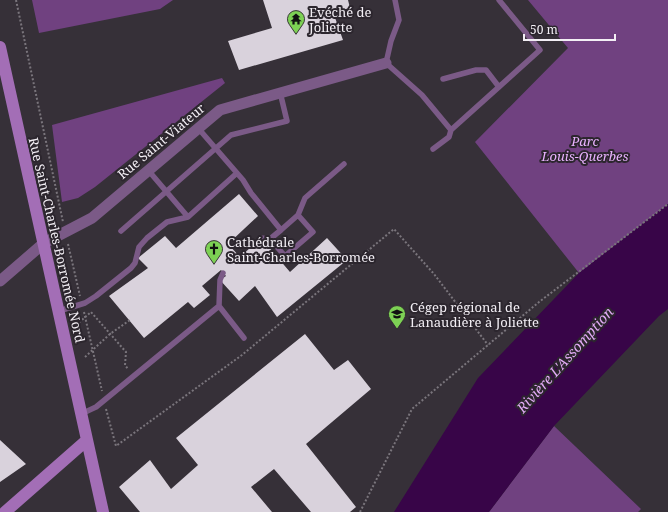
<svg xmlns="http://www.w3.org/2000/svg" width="668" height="512" font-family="'Noto Serif',serif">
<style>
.green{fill:#704180}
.water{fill:#380548}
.building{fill:#d9d2dc}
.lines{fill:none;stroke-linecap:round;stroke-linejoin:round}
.path{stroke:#7a757c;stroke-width:2;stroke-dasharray:2 2;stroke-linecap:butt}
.lane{stroke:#7b5a87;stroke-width:5.5}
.street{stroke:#7b5a87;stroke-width:11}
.secondary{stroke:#a36eb6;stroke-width:12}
.labels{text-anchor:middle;stroke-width:4;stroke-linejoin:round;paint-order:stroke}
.poi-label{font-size:13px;fill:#f3eff5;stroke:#2c262e;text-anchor:start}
.street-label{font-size:13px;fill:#f3eff5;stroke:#2c262e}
.park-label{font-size:13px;font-style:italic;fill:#e9b2fe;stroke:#2c262e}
.water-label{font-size:14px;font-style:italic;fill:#e2abf6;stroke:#2c262e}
</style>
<rect width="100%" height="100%" fill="#363038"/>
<path class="green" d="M32,0H173L160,9L39,33Z
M528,0H668V204L579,273L475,142L568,48Z
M222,78L225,83L95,187L78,198L62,202L52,125Z
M554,426L641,509L638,512H489Z"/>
<path class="water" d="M668,204V309L659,316L554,426L489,512H394L478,378L579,273Z"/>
<path class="building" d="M263,0H348L350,8L333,12L343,40L239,70L228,41L272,28Z
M239,194L258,216L228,244L240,257L261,238L290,272L327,238L347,260L277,317L255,286L239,301L220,280L226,276L221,270L202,286L210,295L194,308L188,302L144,338L109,296L148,268L138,258L165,236L176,248Z
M305,334L334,370L348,360L371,389L306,444L356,507L350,512H311L274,469L251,487L272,512H140L119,487L150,460L171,489L198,465L176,438Z
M0,440L26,464L0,482Z"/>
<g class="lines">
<path class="path" d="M16,0L63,222
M68,244L80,296
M84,312L102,391
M76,325L91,312L126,352L125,365L128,369
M85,357L110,334L130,320
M106,409L116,446L242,355L394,229L434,274L488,345
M360,512L412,409L539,302L668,204"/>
<path class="lane" d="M395,0L399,20L391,41L386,63L422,95L451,130L540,50L499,0
M443,79L476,70H486L499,87
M198,128L243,180L251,193L281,230L298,215L305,198L344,164
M433,149L449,137L451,130
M148,170L188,217L237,173
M281,230L270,239L285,256L313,232L298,215
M121,231L231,135L287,121L280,92
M261,238L270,239
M219,306L220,280L223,273
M59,311L85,303L96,296L131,268L135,263L139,247L147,238L167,222L188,217
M81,414L96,407L219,306L244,338"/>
<path class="street" d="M0,281L44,243L92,218L220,110L386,63"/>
<path class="secondary" d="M0,47L103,512
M5,512L87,440"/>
</g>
<defs>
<g id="temple-pin" transform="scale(0.9)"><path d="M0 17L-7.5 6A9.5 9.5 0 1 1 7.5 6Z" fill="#7dd154" stroke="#2c262e"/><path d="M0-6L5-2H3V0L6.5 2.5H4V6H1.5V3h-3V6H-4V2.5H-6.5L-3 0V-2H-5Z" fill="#111"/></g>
<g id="church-pin" transform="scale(0.9)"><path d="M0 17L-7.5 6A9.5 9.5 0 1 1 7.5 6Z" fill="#7dd154" stroke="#2c262e"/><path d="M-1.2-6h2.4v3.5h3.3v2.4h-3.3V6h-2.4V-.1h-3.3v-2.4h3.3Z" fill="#111"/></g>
<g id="university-pin" transform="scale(0.9)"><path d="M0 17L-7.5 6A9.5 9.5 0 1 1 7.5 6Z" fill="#7dd154" stroke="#2c262e"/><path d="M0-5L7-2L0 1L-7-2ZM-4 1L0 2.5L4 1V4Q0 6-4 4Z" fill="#111"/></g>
</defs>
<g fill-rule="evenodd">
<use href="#temple-pin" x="296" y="19"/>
<use href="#church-pin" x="214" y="249"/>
<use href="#university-pin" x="397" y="314"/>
</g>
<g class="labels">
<g class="poi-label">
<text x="309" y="17">Evéché de<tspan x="309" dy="15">Joliette</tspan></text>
<text x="227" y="247">Cathédrale<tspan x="227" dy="15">Saint-Charles-Borromée</tspan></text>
<text x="410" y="312">Cégep régional de<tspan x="410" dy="15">Lanaudière à Joliette</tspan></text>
</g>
<g class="street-label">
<text transform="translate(161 141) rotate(-40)" y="5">Rue Saint-Viateur</text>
<text transform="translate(57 240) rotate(77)" y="5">Rue Saint-Charles-Borromée Nord</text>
</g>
<g class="park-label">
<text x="585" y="146">Parc<tspan x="585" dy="15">Louis-Querbes</tspan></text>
</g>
<g class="water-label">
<text transform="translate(565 360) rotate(-48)" y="5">Rivière L'Assomption</text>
</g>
</g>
<path d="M524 34v6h91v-6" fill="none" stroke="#f3eff5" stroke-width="2"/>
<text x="530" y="34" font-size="12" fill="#f3eff5" stroke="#2c262e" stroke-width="3" paint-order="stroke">50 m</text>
</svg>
